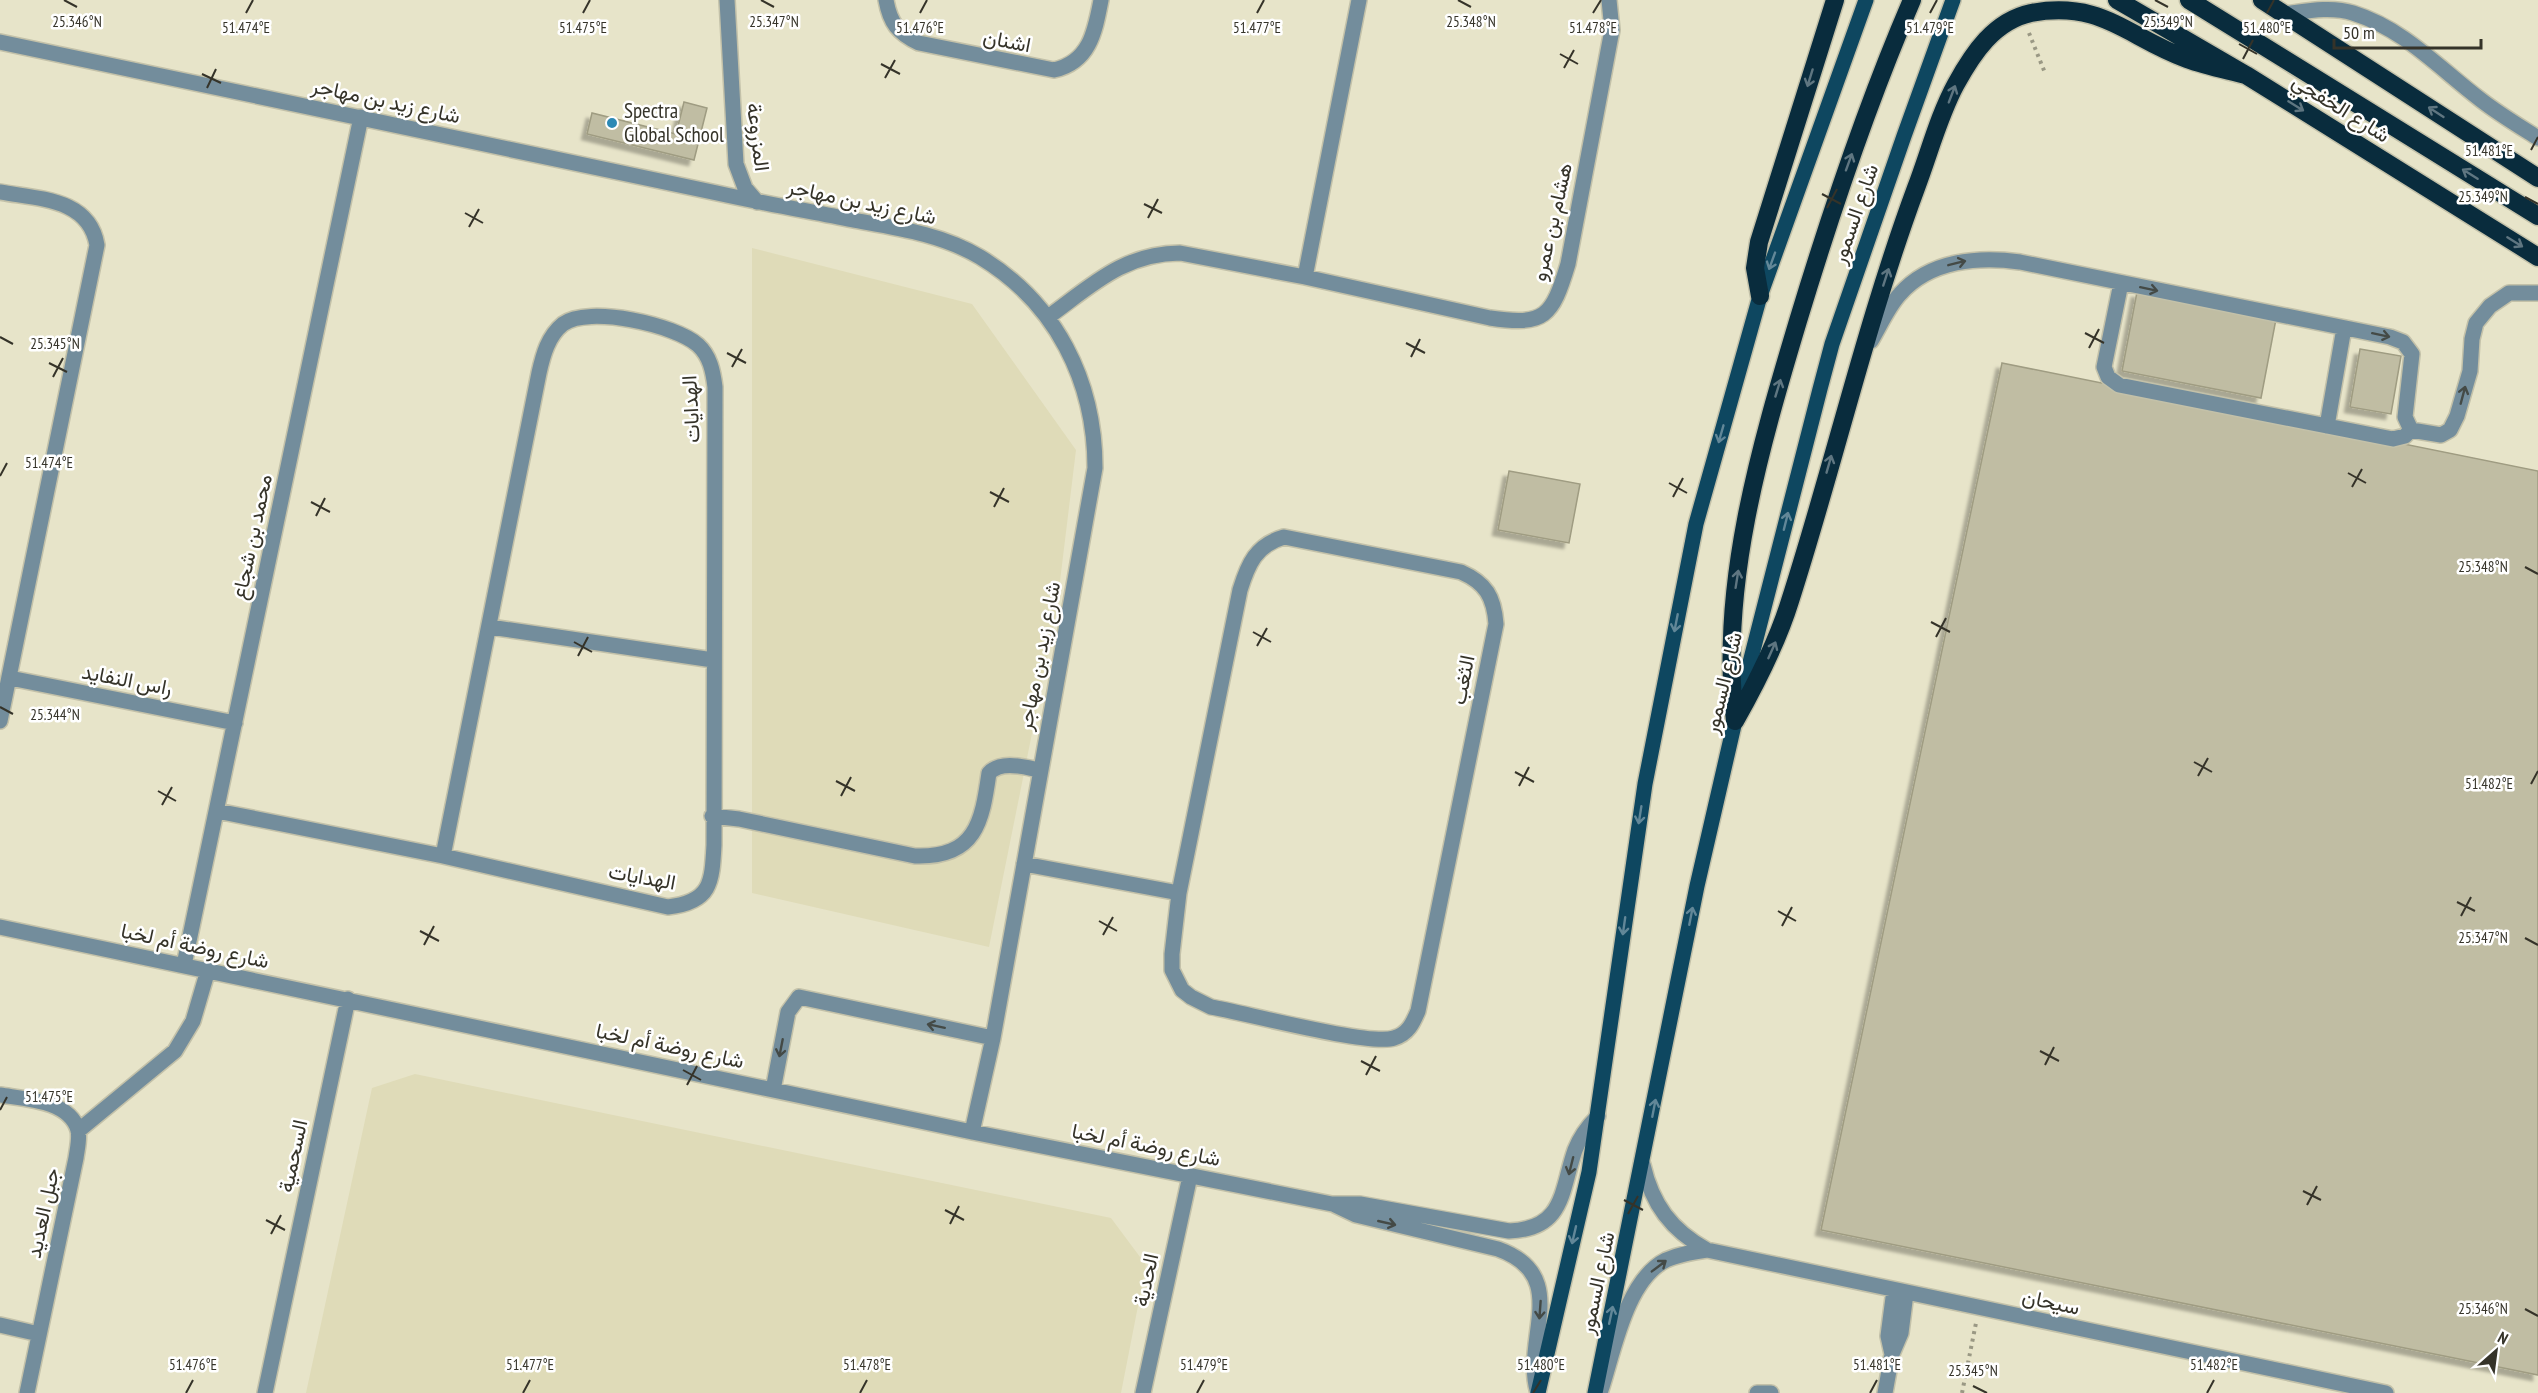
<svg xmlns="http://www.w3.org/2000/svg" width="2538" height="1393" font-family="'PT Sans Narrow',Vazirmatn,sans-serif">
<style>
.built{fill:#dfdbb8}
.building{fill:#c0bda3;stroke:#9f9c82;stroke-width:1.5;filter:url(#shadow)}
.lines{fill:none;stroke-linecap:round;stroke-linejoin:round}
.minor-casing{stroke:#c3c1a9;stroke-width:18}
.major-casing{stroke:#c3c1a9;stroke-width:18}
.highway-casing{stroke:#c3c1a9;stroke-width:21}
.path{stroke:#9a9884;stroke-width:4;stroke-dasharray:3 4.5;stroke-linecap:butt}
.minor{stroke:#738d9c;stroke-width:15}
.major{stroke:#0e4760;stroke-width:15}
.highway{stroke:#092c3d;stroke-width:18}
.oneway{stroke:#5f7681}
.oneway2{stroke:#628798}
.oneway3{stroke:#444a46}
.ticks{fill:none;stroke:#353329;stroke-width:2}
.poi-dot{fill:#2c89b5;stroke:#fff;stroke-width:2}
.labels{text-anchor:middle;stroke-width:5;stroke-linejoin:round;paint-order:stroke}
.street-label{font-size:21px;fill:#353329;stroke:#fff}
.poi-label{font-size:21px;fill:#353329;stroke:#fff;text-anchor:start}
.ticks-label{font-size:15px;text-anchor:middle;fill:#353329;stroke:#fff;stroke-width:5;stroke-linejoin:round;paint-order:stroke}
</style>
<defs>
<filter id="shadow"><feDropShadow dx="-5.5" dy="5.5" stdDeviation="1.5" flood-color="#0004"/></filter>
</defs>
<rect width="100%" height="100%" fill="#e7e4c9"/>
<path class="built" d="M752,248L972,304L1076,450L1056,614L989,947L752,893Z
M415,1074L1111,1218L1146,1265L1121,1393H306L372,1088Z"/>
<path class="building" d="M684,102L707,108L694,160L587,134L592,113L676,134Z
M2137,292L2276,319L2261,398L2122,371Z
M2360,349L2401,356L2391,414L2350,407Z
M2002,363L2538,471V1375L1821,1230Z
M1509,471L1580,484L1569,543L1498,530Z"/>
<g class="lines">
<g class="minor-casing">
<path id="minor" d="M727,0L736,164L745,188L757,202
M886,0C890,23 898,33 919,43L1054,70C1090,62 1095,31 1101,0
M2285,14C2307,11 2331,6 2353,13C2404,29 2439,68 2481,100C2499,114 2519,126 2538,138
M0,42C239,92 478,142 717,193C762,203 808,211 853,220C897,228 941,234 980,257C1056,303 1095,381 1095,468L993,1038L972,1132
M0,192C38,199 89,198 97,245L0,721
M1305,277L1359,0
M2121,283L2104,367L2108,377L2119,385L2393,439L2405,436L2411,430
M1048,317C1091,286 1124,253 1180,253L1305,277L1490,318C1545,326 1552,317 1568,264L1612,30L1609,0
M1871,341C1880,326 1888,307 1900,294C1930,260 1979,256 2020,262L2390,337L2403,342L2412,354L2405,417L2411,430L2441,435L2450,430L2457,416L2470,371L2472,339L2476,323L2490,306L2509,293H2538
M2327,426L2344,328
M1284,537L1461,572C1486,583 1494,597 1496,624L1418,1011C1413,1023 1408,1034 1394,1038C1369,1046 1245,1013 1211,1007L1191,997L1182,990L1172,970V954L1179,893L1240,590C1248,564 1256,545 1284,537Z
M490,627L713,660
M10,678L235,723
M217,811L443,856L668,907C711,902 712,883 714,845L715,387C713,371 710,356 698,345C676,325 588,305 563,324C548,336 543,355 539,373L443,856
M712,816L739,819L915,856C976,858 982,822 989,773C1001,760 1024,767 1039,770
M1024,864L1179,893
M0,927L972,1132L1332,1204H1360L1509,1231C1565,1229 1561,1190 1575,1150C1580,1137 1588,1126 1598,1116
M184,965L361,117
M773,1090L788,1012L799,997L993,1038
M0,1095C25,1099 69,1100 78,1130C80,1139 77,1150 76,1158L27,1393
M78,1131L175,1051L193,1021L208,970
M1643,1165C1652,1204 1671,1230 1707,1250L2386,1393
M1335,1205L1356,1215L1498,1249C1573,1276 1521,1340 1538,1393
M0,1325L39,1334
M1892,1354L1888,1336L1894,1290
M1601,1390C1614,1351 1626,1280 1666,1260C1679,1254 1693,1252 1707,1250
M265,1393L348,999
M1143,1393L1190,1176
M1757,1393H1771
M1885,1393L1892,1354L1901,1333L1906,1293"/>
</g>
<g class="major-casing">
<path id="major" d="M1538,1393L1589,1172L1645,784L1696,524L1760,296L1866,0
M1595,1393L1697,886L1735,721L1820,389L1832,344L1904,136L1953,0"/>
</g>
<g class="highway-casing">
<path id="highway" d="M2117,0L2246,75L2538,257
M2189,0L2538,216
M2262,0L2538,178
M1760,296L1755,268L1759,242L1835,0
M1735,721C1757,682 1777,643 1790,601C1834,464 1866,323 1916,188C1929,154 1939,115 1956,84C1973,53 1994,21 2031,13C2102,0 2127,37 2187,59C2206,66 2227,70 2246,75
M1735,721C1719,587 1760,448 1798,321C1831,212 1867,104 1912,0"/>
</g>
<path class="path" d="M2029,33L2045,73
M1962,1393L1976,1323"/>
<use href="#minor" class="minor"/>
<use href="#major" class="major"/>
<use href="#highway" class="highway"/>
</g>
<defs><path id="oneway-shaft" d="M-6 0H5M1.5-3L5.5 0L1.5 3" fill="none" stroke-width="1.6" stroke-linecap="round" stroke-linejoin="round" transform="scale(1.5)"/></defs>
<g class="oneway">
<use href="#oneway-shaft" transform="translate(1810 78) rotate(107)"/>
<use href="#oneway-shaft" transform="translate(1952 94) rotate(-69)"/>
<use href="#oneway-shaft" transform="translate(2296 106) rotate(32)"/>
<use href="#oneway-shaft" transform="translate(2436 112) rotate(-147)"/>
<use href="#oneway-shaft" transform="translate(1849 162) rotate(-70)"/>
<use href="#oneway-shaft" transform="translate(2470 174) rotate(-148)"/>
<use href="#oneway-shaft" transform="translate(2515 242) rotate(32)"/>
<use href="#oneway-shaft" transform="translate(1886 277) rotate(-72)"/>
<use href="#oneway-shaft" transform="translate(1778 388) rotate(-73)"/>
<use href="#oneway-shaft" transform="translate(1829 464) rotate(-74)"/>
<use href="#oneway-shaft" transform="translate(1737 579) rotate(-81)"/>
<use href="#oneway-shaft" transform="translate(1772 650) rotate(-66)"/>
</g>
<g class="oneway2">
<use href="#oneway-shaft" transform="translate(1772 261) rotate(110)"/>
<use href="#oneway-shaft" transform="translate(1721 434) rotate(106)"/>
<use href="#oneway-shaft" transform="translate(1786 521) rotate(-76)"/>
<use href="#oneway-shaft" transform="translate(1676 623) rotate(101)"/>
<use href="#oneway-shaft" transform="translate(1640 815) rotate(99)"/>
<use href="#oneway-shaft" transform="translate(1691 916) rotate(-79)"/>
<use href="#oneway-shaft" transform="translate(1624 926) rotate(98)"/>
<use href="#oneway-shaft" transform="translate(1654 1108) rotate(-79)"/>
<use href="#oneway-shaft" transform="translate(1574 1235) rotate(103)"/>
<use href="#oneway-shaft" transform="translate(1611 1315) rotate(-78)"/>
</g>
<g class="oneway3">
<use href="#oneway-shaft" transform="translate(1957 263) rotate(-14)"/>
<use href="#oneway-shaft" transform="translate(2149 289) rotate(12)"/>
<use href="#oneway-shaft" transform="translate(2381 335) rotate(12)"/>
<use href="#oneway-shaft" transform="translate(2463 395) rotate(-75)"/>
<use href="#oneway-shaft" transform="translate(936 1026) rotate(-168)"/>
<use href="#oneway-shaft" transform="translate(781 1048) rotate(101)"/>
<use href="#oneway-shaft" transform="translate(1571 1166) rotate(104)"/>
<use href="#oneway-shaft" transform="translate(1387 1223) rotate(13)"/>
<use href="#oneway-shaft" transform="translate(1659 1266) rotate(-37)"/>
<use href="#oneway-shaft" transform="translate(1540 1310) rotate(94)"/>
</g>
<path class="ticks" d="M64,0L77,7M761,0L774,7M1458,0L1471,7M2155,0L2168,7M246,13L253,0M583,13L590,0M920,13L927,0M1257,13L1264,0M1593,13L1601,0M1930,13L1937,0M2267,13L2274,0M2239,44L2257,54M1560,54L1578,64M2243,59L2253,40M881,64L900,74M1564,68L1574,50M202,74L221,83M885,78L895,60M207,88L216,69M2531,150L2538,137M1822,194L1841,204M2525,197L2538,204M1144,204L1162,213M1827,208L1837,189M465,213L483,223M1148,218L1158,199M469,227L479,209M2085,333L2104,343M0,337L13,344M1406,343L1425,353M2089,348L2099,329M727,353L746,363M1411,357L1420,339M49,363L67,372M732,367L742,349M53,377L63,358M2348,473L2366,483M0,476L7,463M1669,483L1687,493M2352,487L2362,469M990,492L1009,502M1673,497L1683,478M311,502L330,512M994,507L1004,488M316,516L325,498M2525,567L2538,574M1931,622L1950,632M1253,632L1271,642M1936,637L1946,618M574,642L592,652M1257,646L1267,628M578,656L588,637M0,707L13,714M2194,762L2212,772M1515,772L1534,782M2198,776L2208,758M836,781L855,791M2531,784L2538,771M1519,786L1529,767M158,791L176,801M841,796L851,777M162,805L172,787M2457,902L2475,911M1778,911L1796,921M2461,916L2471,897M1099,921L1117,931M1782,926L1792,907M420,931L439,941M1103,935L1113,917M2525,938L2538,945M424,945L434,926M2040,1051L2059,1061M1361,1061L1380,1071M2045,1065L2054,1047M683,1070L701,1080M1366,1075L1376,1056M687,1085L697,1066M0,1110L7,1097M2303,1191L2321,1200M1624,1200L1643,1210M2307,1205L2317,1186M945,1210L964,1220M1628,1214L1638,1196M266,1220L285,1230M950,1224L959,1206M271,1234L281,1215M2525,1309L2538,1316M1973,1386L1987,1393M186,1393L193,1380M523,1393L530,1380M860,1393L867,1380M1197,1393L1204,1380M1533,1393L1541,1380M1870,1393L1877,1380M2207,1393L2214,1380"/>
<circle class="poi-dot" cx="612" cy="123" r="6"/>
<g class="labels">
<g class="street-label">
<text transform="translate(1007 41) rotate(11)" y="7">اشنان</text>
<text transform="translate(386 101) rotate(12)" y="7">شارع زيد بن مهاجر</text>
<text transform="translate(2341 108) rotate(32)" y="7">شارع الخفجي</text>
<text transform="translate(758 137) rotate(83)" y="7">المزروعة</text>
<text transform="translate(862 202) rotate(12)" y="7">شارع زيد بن مهاجر</text>
<text transform="translate(1855 214) rotate(-71)" y="7">شارع السمور</text>
<text transform="translate(1552 222) rotate(-77)" y="7">هشام بن عمرو</text>
<text transform="translate(691 409) rotate(-93)" y="7">الهدايات</text>
<text transform="translate(252 537) rotate(-78)" y="7">محمد بن شجاع</text>
<text transform="translate(1039 656) rotate(-79)" y="7">شارع زيد بن مهاجر</text>
<text transform="translate(127 680) rotate(11)" y="7">راس النفايد</text>
<text transform="translate(1463 680) rotate(-79)" y="7">الثغب</text>
<text transform="translate(1723 683) rotate(-76)" y="7">شارع السمور</text>
<text transform="translate(642 877) rotate(10)" y="7">الهدايات</text>
<text transform="translate(195 946) rotate(12)" y="7">شارع روضة أم لخبا</text>
<text transform="translate(670 1046) rotate(12)" y="7">شارع روضة أم لخبا</text>
<text transform="translate(1146 1145) rotate(11)" y="7">شارع روضة أم لخبا</text>
<text transform="translate(293 1156) rotate(-78)" y="7">السحمية</text>
<text transform="translate(43 1213) rotate(-78)" y="7">جبل العديد</text>
<text transform="translate(1146 1280) rotate(-78)" y="7">الحدية</text>
<text transform="translate(1597 1283) rotate(-78)" y="7">شارع السمور</text>
<text transform="translate(2051 1302) rotate(12)" y="7">سيحان</text>
</g>
<g class="poi-label">
<text x="624" y="118">Spectra<tspan x="624" dy="24">Global School</tspan></text>
</g>
</g>
<g class="ticks-label">
<text x="77" y="27">25.346°N</text>
<text x="774" y="27">25.347°N</text>
<text x="1471" y="27">25.348°N</text>
<text x="2168" y="27">25.349°N</text>
<text x="246" y="33">51.474°E</text>
<text x="583" y="33">51.475°E</text>
<text x="1257" y="33">51.477°E</text>
<text x="1593" y="33">51.478°E</text>
<text x="1930" y="33">51.479°E</text>
<text x="2267" y="33">51.480°E</text>
<text x="920" y="33">51.476°E</text>
<text x="2489" y="156">51.481°E</text>
<text x="2483" y="202">25.349°N</text>
<text x="55" y="349">25.345°N</text>
<text x="49" y="468">51.474°E</text>
<text x="2483" y="572">25.348°N</text>
<text x="55" y="720">25.344°N</text>
<text x="2489" y="789">51.482°E</text>
<text x="2483" y="943">25.347°N</text>
<text x="49" y="1102">51.475°E</text>
<text x="2483" y="1314">25.346°N</text>
<text x="193" y="1370">51.476°E</text>
<text x="530" y="1370">51.477°E</text>
<text x="867" y="1370">51.478°E</text>
<text x="1204" y="1370">51.479°E</text>
<text x="1541" y="1370">51.480°E</text>
<text x="1877" y="1370">51.481°E</text>
<text x="2214" y="1370">51.482°E</text>
<text x="1973" y="1376">25.345°N</text>
</g>
<g transform="translate(2496 1351) rotate(28)" stroke="#ffffff" stroke-width="4.5" paint-order="stroke">
<path d="M0-4.5L10 22L0 15L-10 22Z" fill="#353329"/>
<text y="-9" font-size="16" font-weight="bold" text-anchor="middle" fill="#353329">N</text>
</g>
<path d="M2334 39v9h147v-9" fill="none" stroke="#353329" stroke-width="3"/>
<text x="2343" y="39" font-size="18" fill="#353329" stroke="#ffffff" stroke-width="4.5" paint-order="stroke">50 m</text>
</svg>
